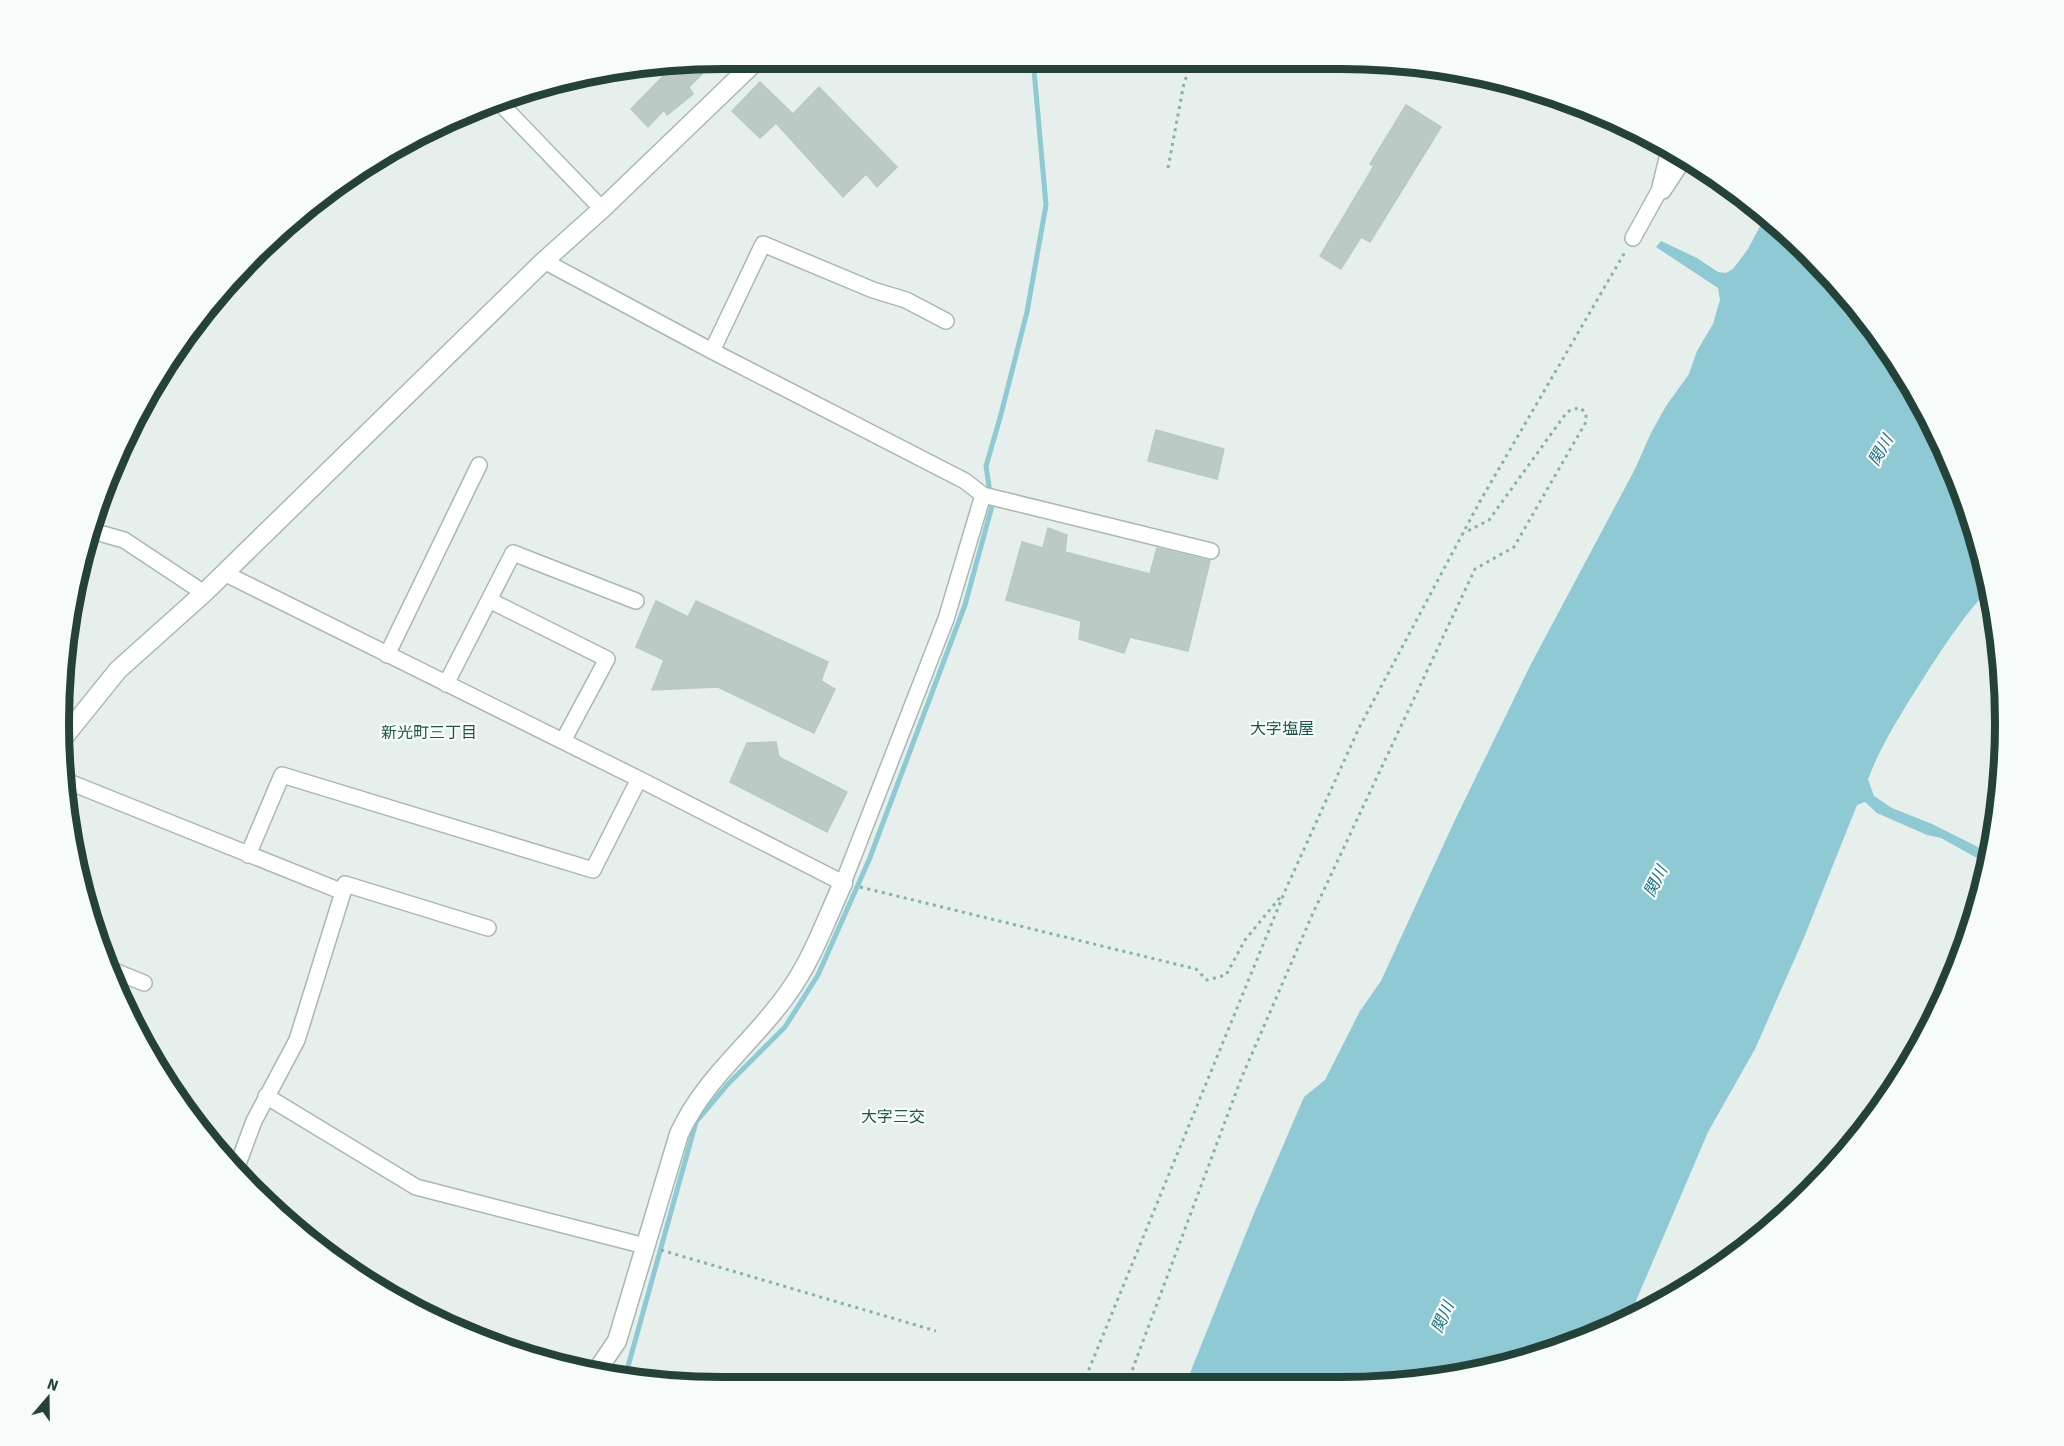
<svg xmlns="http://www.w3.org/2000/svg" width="2064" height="1446" font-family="'Source Sans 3','Noto Sans JP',sans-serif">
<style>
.water{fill:#8ec9d4}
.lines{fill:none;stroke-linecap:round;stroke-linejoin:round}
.stream{stroke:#8ec9d4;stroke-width:5}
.building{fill:#bbcac4;stroke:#b8c9c2;stroke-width:1.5}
.minor-casing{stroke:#a8b8b2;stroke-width:18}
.tertiary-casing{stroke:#a8b8b2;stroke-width:21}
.path{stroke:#86b3a5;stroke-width:3;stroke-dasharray:3 4.5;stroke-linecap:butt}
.minor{stroke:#fff;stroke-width:15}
.tertiary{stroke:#fff;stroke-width:18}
.labels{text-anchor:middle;stroke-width:4.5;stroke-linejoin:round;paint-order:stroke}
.water-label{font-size:16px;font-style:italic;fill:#1c6f80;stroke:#f7fbf9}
.neighbourhood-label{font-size:16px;fill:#1f5548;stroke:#f7fbf9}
.rim{fill:none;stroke:#24423a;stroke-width:8}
</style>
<rect width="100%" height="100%" fill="#e6efeb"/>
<path class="water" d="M1766,215L1840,285L1916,390L1970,509L1989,589C1966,613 1949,639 1931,666C1908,703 1884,738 1868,779L1874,796L1892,808L1932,824L1988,852L1984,862L1941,838L1927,835L1877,813L1865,802L1857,805L1803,940L1755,1049L1708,1132L1627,1322L1554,1352L1428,1382L1186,1383L1255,1211L1304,1097L1325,1080L1360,1011L1381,981L1454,822L1531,664L1635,469L1651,433L1666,406L1689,374L1697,351L1713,324L1720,300L1718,288L1656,247L1661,241L1697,258L1718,272L1726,273L1733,269L1748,249Z"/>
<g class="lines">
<path class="stream" d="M623,1377L627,1370L696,1122L728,1084L785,1027L818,975L869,860L965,605L992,506L986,466L1000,418L1027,312L1046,205L1033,59"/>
</g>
<path class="building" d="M690,63L702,74L689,87L693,94L667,115L664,110L648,127L631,109L674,65Z
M760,82L793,114L819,87L897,167L877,187L866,174L843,197L776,123L760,138L732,111Z
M1406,105L1441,127L1370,242L1361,237L1341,269L1320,256L1374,166L1370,164Z
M1156,430L1224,449L1217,479L1148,461Z
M1048,528L1067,535L1065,552L1150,574L1157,548L1210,561L1188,651L1130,637L1124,653L1079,639L1081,621L1006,600L1022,542L1043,548Z
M656,601L688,617L696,601L828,662L821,681L835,689L814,733L718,687L652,690L664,660L636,647Z
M776,742L779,757L847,792L827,832L730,782L747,743Z"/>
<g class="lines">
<g class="minor-casing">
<path id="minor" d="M497,100L602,209
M1663,191L1686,156
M1633,238L1659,191L1670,146
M544,261L712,351L965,481L983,495L1211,551
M712,351L763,244L873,290L906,300L946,321
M92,531L124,540L204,593
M224,573L639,779L843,883L946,619L983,495
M489,600L607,659L563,741
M387,655L479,465
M446,684L513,553L636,601
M64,780L343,892L297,1040L254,1121L235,1172
M248,855L282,775L593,870L639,779
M343,892L345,884L488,928
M107,968L144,983
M266,1096L416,1187L645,1246"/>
</g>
<g class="tertiary-casing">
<path id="tertiary" d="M64,737L118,670L204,593L544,261L602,209L758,59
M596,1372L617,1341L679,1134C705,1077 753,1043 788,993C812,960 826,920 843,883"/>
</g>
<path class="path" d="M1168,168L1184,83L1193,59
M860,887L1196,969L1207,980L1226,975L1245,940L1282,895
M661,1250L936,1331
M1083,1384L1285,891L1359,728L1479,503L1625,252
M1127,1384L1241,1079L1313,913L1475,569L1514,547L1586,422V414L1581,408L1573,409L1567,412L1489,520L1464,533"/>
<use href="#minor" class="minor"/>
<use href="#tertiary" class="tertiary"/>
</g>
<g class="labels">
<g class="water-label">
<text transform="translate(1880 450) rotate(-60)" y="6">関川</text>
<text transform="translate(1655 881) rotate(-63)" y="6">関川</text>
<text transform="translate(1442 1317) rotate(-66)" y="6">関川</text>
</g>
<g class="neighbourhood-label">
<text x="1282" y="734">大字塩屋</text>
<text x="429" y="738">新光町三丁目</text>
<text x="893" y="1122">大字三交</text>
</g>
</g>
<path d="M0 0H2064V1446H0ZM723 69H1341A654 654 0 0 1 1995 723V723A654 654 0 0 1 1341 1377H723A654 654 0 0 1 69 723V723A654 654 0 0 1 723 69Z" fill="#f7fbf9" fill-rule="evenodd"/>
<path class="rim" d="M723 69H1341A654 654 0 0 1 1995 723V723A654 654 0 0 1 1341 1377H723A654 654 0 0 1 69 723V723A654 654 0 0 1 723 69Z"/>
<g transform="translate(48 1398) rotate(20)" stroke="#f7fbf9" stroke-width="4.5" paint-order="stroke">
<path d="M0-4.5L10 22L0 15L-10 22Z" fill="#24423a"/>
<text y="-9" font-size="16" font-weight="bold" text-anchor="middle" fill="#24423a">N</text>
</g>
</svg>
